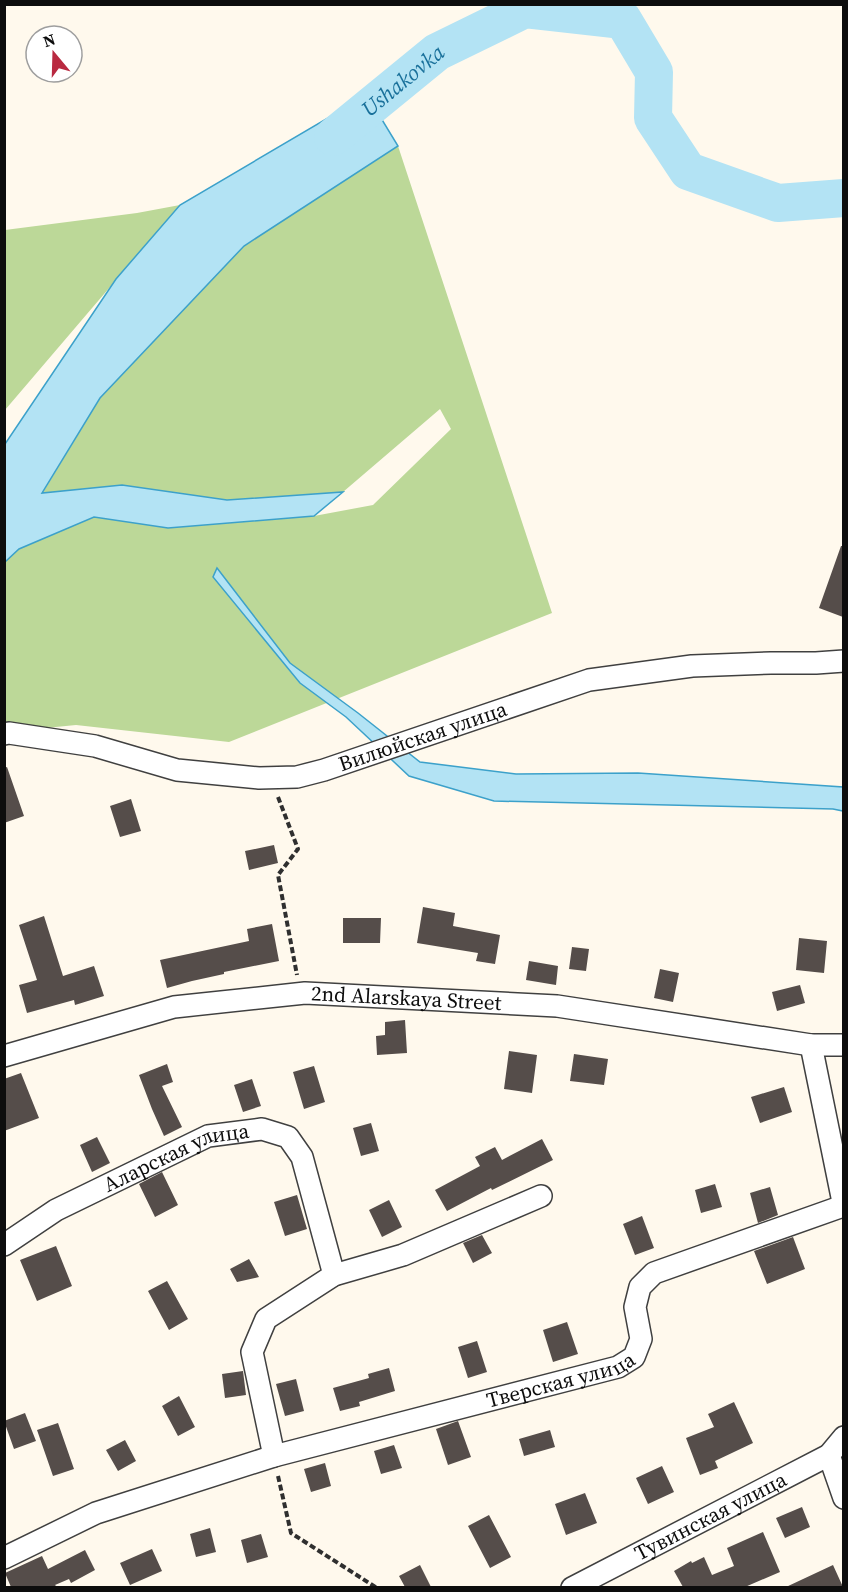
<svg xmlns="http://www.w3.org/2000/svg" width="848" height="1592" font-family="'Source Serif 4',serif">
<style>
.forest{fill:#bcd898}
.water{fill:#b3e3f4;stroke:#3ca1ca;stroke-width:1.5}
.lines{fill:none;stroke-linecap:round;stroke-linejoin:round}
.river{stroke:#b3e3f4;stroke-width:38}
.building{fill:#554d4a}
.minor-casing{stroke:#404040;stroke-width:24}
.path{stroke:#2f2f2f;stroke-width:4;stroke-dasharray:6 3;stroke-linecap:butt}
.minor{stroke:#fff;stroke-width:21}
.labels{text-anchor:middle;stroke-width:6;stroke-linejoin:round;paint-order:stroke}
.street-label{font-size:21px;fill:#0d0d0d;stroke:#fff}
.water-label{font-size:22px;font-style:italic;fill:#1a719b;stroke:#fff}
</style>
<rect width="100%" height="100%" fill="#fff9ed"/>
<path class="forest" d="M398,146L552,613L229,742L76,725L5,732V562L19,549L94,516L168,528L314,516L373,505L451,429L440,409L343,492L227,500L122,485L42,494L100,398L244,246Z
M180,205L5,410V230L137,213Z"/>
<path class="water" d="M367,95L398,146L244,246L100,398L42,493L122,485L227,500L343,492L314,516L168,528L94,517L19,549L5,562V444L116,279L180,205Z
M217,568L290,663L358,713L420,762L516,774L638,773L843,787V811L833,809L494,801L409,776L346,717L300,683L213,577Z"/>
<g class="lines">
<path class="river" id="s1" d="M333,137L437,52L525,9L623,20L654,72L653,118L688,171L778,203L844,198"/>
</g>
<path class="building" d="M841,546H843V617L819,608Z
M7,767L24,816L4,823V768Z
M131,799L141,831L120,837L110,806Z
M274,845L278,863L249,870L245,851Z
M423,907L455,913L453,926L500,935L495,964L476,961L478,953L417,943Z
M44,916L63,976L94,966L104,996L75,1005L74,1000L27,1013L19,985L37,980L19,925Z
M343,918H381L380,943H343Z
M272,924L279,961L224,972V974L192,981L167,988L160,960L249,941L247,929Z
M799,938L827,941L824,973L796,970Z
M572,947L589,949L586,971L569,969Z
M529,961L558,966L556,985L526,980Z
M660,969L679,973L673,1002L654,998Z
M800,985L805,1003L777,1011L772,992Z
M405,1020L407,1053L377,1055L376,1036L385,1035V1022Z
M509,1051L537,1055L532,1093L504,1089Z
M574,1054L608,1059L604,1085L570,1081Z
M167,1064L173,1082L162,1086L182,1127L164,1136L152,1109L139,1075Z
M314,1066L325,1102L304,1109L293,1072Z
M21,1073L39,1118L4,1131V1079Z
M252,1079L261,1106L243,1112L234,1085Z
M784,1087L792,1112L760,1123L751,1097Z
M371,1123L379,1151L361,1156L353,1128Z
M97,1137L110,1163L92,1172L80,1145Z
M542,1139L553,1160L492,1190L491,1188L447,1211L435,1190L480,1166L475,1157L495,1147L502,1160Z
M162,1172L178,1205L155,1217L139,1184Z
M715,1184L722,1207L701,1213L695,1190Z
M770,1187L778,1215L758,1223L750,1193Z
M297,1195L307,1229L285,1236L274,1202Z
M389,1200L402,1227L382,1237L369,1210Z
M642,1216L654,1248L635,1255L623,1224Z
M482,1235L492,1253L473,1263L463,1243Z
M793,1237L805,1269L767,1284L754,1251Z
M56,1246L72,1286L37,1301L20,1260Z
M249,1259L259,1277L237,1282L230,1269Z
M167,1281L188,1319L169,1330L148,1291Z
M567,1322L578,1354L553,1362L543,1330Z
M477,1341L487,1372L468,1378L458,1347Z
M389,1368L395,1391L359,1402L360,1406L340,1411L333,1388L369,1378L368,1374Z
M243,1371L246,1395L225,1398L222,1374Z
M296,1379L304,1411L285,1416L276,1384Z
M179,1396L195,1427L178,1436L162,1406Z
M734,1402L753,1443L715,1461L718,1468L700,1475L686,1438L714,1427L708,1414Z
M25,1413L36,1441L14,1449L4,1421Z
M458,1421L471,1457L448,1465L436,1429Z
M58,1423L74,1469L53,1476L37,1430Z
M550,1430L555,1447L524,1456L519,1439Z
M125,1440L136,1461L118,1471L106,1450Z
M394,1445L402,1468L381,1474L374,1451Z
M325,1463L331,1486L311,1492L304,1469Z
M662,1466L674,1492L648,1504L636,1478Z
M585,1493L597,1523L566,1535L555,1504Z
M802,1507L810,1527L785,1538L776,1518Z
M489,1515L511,1557L490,1568L468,1526Z
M210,1528L216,1552L196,1557L190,1534Z
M763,1532L780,1572L745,1587H683L674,1571L691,1561L692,1563L704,1557L712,1575L734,1566L727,1548Z
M261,1534L268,1557L247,1563L241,1540Z
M152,1549L162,1571L130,1585L120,1563Z
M85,1550L95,1570L71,1583L69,1579L55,1585L57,1587H11L5,1573L42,1556L48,1569Z
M420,1565L431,1587H405L399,1576Z
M833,1565L843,1587H786Z"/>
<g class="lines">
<g class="minor-casing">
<g id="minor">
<path id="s2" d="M4,734L9,733L95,746L177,770L259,778L297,777L324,770L589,680L692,666L771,663H816L844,661"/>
<path d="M811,1045L844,1207"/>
<path id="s3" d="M4,1056L174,1007L305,993L557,1006L811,1045H844"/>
<path id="s4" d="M4,1245L56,1210L208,1136L262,1129L288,1137L302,1157L334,1275"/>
<path d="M829,1455L844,1498"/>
<path d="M274,1456L252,1352L266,1319L334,1275L403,1255L541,1196"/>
<path id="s5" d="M4,1558L96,1513L274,1456L618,1367L634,1357L641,1339L635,1307L640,1287L654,1273L843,1206"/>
<path id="s6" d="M572,1588L829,1455L844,1437"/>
</g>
</g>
<path class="path" d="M278,797L298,849L278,875L297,975
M278,1476L291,1533L377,1588"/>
<use href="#minor" class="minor"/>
</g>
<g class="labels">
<g class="street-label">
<text dy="7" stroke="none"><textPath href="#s2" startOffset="430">Вилюйская улица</textPath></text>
<text dy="7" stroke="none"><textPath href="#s3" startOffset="410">2nd Alarskaya Street</textPath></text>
<text dy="7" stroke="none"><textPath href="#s4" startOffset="195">Аларская улица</textPath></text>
<text dy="7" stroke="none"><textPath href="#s5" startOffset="586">Тверская улица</textPath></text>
<text dy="7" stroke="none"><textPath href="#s6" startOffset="156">Тувинская улица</textPath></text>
</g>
<g class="water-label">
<text dy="8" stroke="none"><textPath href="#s1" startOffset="90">Ushakovka</textPath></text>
</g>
</g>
<rect width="848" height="1592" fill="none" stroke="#0d0d0d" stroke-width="12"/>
<g transform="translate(54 54) rotate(341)"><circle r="28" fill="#ffffff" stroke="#9e9e9e" stroke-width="1.5"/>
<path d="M0-4.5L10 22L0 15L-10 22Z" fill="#b92940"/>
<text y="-9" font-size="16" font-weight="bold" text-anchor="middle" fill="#0d0d0d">N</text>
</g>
</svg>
